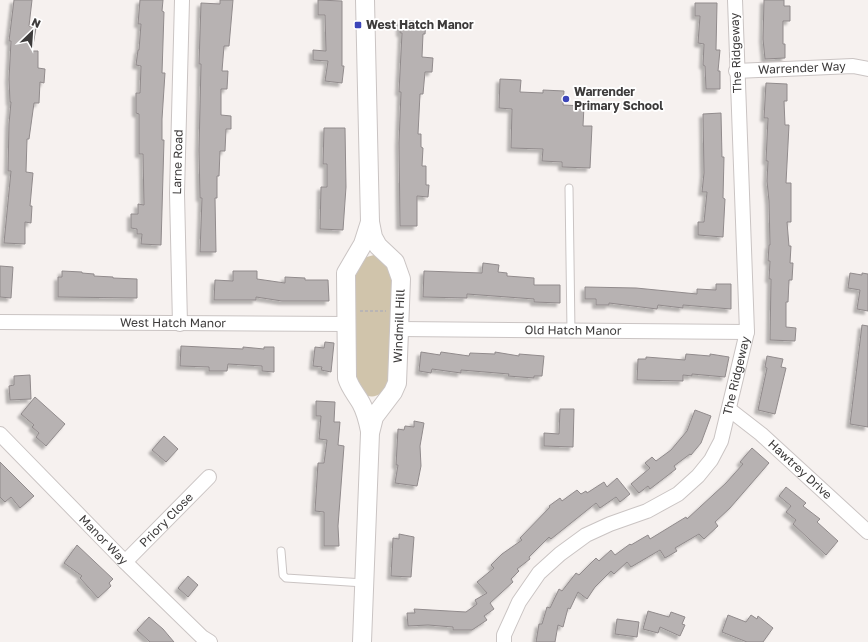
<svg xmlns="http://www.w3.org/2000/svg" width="868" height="642" font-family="'Golos Text',sans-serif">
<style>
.green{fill:#d0c4ab}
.building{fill:#b7b2b2;stroke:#918b8c;filter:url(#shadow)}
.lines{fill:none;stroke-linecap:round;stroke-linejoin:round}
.service-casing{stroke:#cac4c3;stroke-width:9}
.minor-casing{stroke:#cac4c3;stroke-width:16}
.tertiary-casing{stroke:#cac4c3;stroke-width:20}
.path{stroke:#b9b5b4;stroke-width:2;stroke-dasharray:3 2;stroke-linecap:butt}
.service{stroke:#fff;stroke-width:7}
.minor{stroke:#fff;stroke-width:14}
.tertiary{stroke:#fff;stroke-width:18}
.poi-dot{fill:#3c45b9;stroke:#fff;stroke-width:1.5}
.labels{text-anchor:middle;stroke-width:3.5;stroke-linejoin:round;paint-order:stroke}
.poi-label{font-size:12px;font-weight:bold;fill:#3d3b3b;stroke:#fff;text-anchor:start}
.street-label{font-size:12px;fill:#3d3b3b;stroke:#fff}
</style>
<defs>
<filter id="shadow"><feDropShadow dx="-3.5" dy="3.5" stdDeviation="1" flood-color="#0004"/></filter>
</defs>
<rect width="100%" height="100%" fill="#f6f1ef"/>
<path class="green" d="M374,255L386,260L394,270L392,382C376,403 365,400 351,380L352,279L363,258Z"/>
<path class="building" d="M14,0H32L29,26L36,28L32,51H38V68L45,69L44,83L40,82L39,103H34L29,139H27L26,172L33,173L30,206H32L31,223L25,222V244L4,243L11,171H8L9,124L11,102H10L9,79L11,41H9Z
M140,0H163L162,11L164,12L162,73H165L162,119V140H164L161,245L141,244L142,234H137V229L131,228V214H138V204L144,205L143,154H139V114L136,113V93H140L141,66L136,65L138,50H139L141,24H138Z
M220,0H233L229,46H224L222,71H228L227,89H221V115L231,116V129H226L225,151H220L219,176H217V198H215L216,252H200L202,198H200L199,150L201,64H199L201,3L220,4Z
M318,0L342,1V66H344L342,83L325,81L328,61L313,60V50L326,51L325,15H318Z
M764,0H784V6H790V21H783V44H785V58L765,59L763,39Z
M695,3H717L716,50H720L718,71H720V89H706L705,66L703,65L704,44L698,43L700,16H695Z
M400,20L426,22L425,34H423L422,57L433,58L432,72H425L423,94H420L418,134H421V147L423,148L422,166H426V185H429L428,197L417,196V226H400L399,143L401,92H399L402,33H400Z
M500,79L521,80L520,92L543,93V90L564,91L563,105L584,106L583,126H592L590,168L562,167V162L542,161L543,149L511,148L512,109L499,108Z
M766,83L787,84V101H784L785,125H789L786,183H791V222H787L789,246H791L790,263H793L792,280H789L788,302H786V327L796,328L795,341L770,340L771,279H769L770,261H768L769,245H770L769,201L767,181L768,161H766L768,118H764Z
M721,113L722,157H724L723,198L725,199L723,237L698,235V222H704L707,192H702L704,173L703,114Z
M324,128H345L346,187L343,230L320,229L321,187H327V164H323Z
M483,263L499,265L498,272L507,273V276L534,278V285H560V303L534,302V299L467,294V298L423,297L424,271L482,273Z
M0,266L13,267L11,298L0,297Z
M62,271L82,272V273L94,274V276L113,277V278L137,279V298L58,297V277H62Z
M233,271H257V279L285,283V277L305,278V280H328L329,301H282L256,297V300H214L215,280L233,281Z
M850,273L862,275V273L868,274V311L857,309L860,290L848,288Z
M716,284H731V309L683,305V308L658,305L657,309L609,303V305H596V299H585V287L636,288L697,294V289L716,290Z
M862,325L868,326V427L850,424Z
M325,342L334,343L331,372L321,370L322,367L313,366L315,347L324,348Z
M181,346L243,349V347L264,349V347H274V372L262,371V366L228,364L227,371H209V367L180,366Z
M421,352L440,355L441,352L469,356L470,353L495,354V352L519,356V354L544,356L542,376H534V378L508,376L509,374L461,370V373L432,369L431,373L419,371Z
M686,354L710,356V354L729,357L725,377L692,374V376L683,375V381L637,380L638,359H646V357L685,360Z
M767,356L783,359L781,367L786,368L775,414L758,410L767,368L765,367Z
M30,375L31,399L10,400L9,386L14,385V376Z
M35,397L65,424L46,446L36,437L39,433L32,427L34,425L21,414Z
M316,401L335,402L334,422H340L338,445L344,446L338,526L339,546H324V512L315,511L318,463H324L327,440L319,439L321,416H316Z
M560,409H574L573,447L544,446V433L559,434Z
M695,410L711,416L701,443L691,455L690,454L674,466L676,469L650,489L648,486L639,493L631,484L650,468L645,463L652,457L656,461L671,450L687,431Z
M414,421L424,423L420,446L421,466L417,486L395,483L398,465H396L398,429L404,430L405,426L414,427Z
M164,436L178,449L166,462L152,450Z
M752,448L769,463L730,508L715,522L718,526L704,539L699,534L675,548L677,551L665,558L660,550L631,567L627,562L614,574L611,571L595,587L587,599L578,592L570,609L568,608L563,627L558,625L555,642H536L539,624H542L547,607L550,608L559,589L562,591L576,573L579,575L596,558L599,561L611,550L615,555L630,544L631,545L648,535L650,539L686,517L687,519L726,483L743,464L740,462Z
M0,462L34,496L20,508L11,497L5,502L0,497Z
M617,478L630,494L620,502L616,497L600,508L596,503L551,539L549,537L529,557L530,559L517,569L519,571L511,579L513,582L490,603L494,609L484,616L487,620L472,630H453V627L428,625L408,626L407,613H415L414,609L466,612L477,604L475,600L487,593L477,582L494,568L491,565L502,554L522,540L520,538L550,507L549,506L560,498L562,501L577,490L581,494L586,491L587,493L604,482L607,487Z
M786,487L806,503L803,506L820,519L817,522L838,541L826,555L793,524L796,520L786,512L791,506L779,496Z
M399,534L414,537L411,577L391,576L393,538L399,539Z
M77,545L113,579L109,583L111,586L98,598L80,578L82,576L64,563Z
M188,576L198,585L188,597L178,588Z
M648,611L669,617L671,612L685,617L682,624L685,625L680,636L660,627L658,633L643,629Z
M728,615L746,622L751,615L757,619L758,616L773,628L763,642H747L722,632Z
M149,617L163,629L174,642H150L137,630Z
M617,619L639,622L637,637L615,634Z"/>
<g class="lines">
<g class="service-casing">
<path id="service" d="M569,188L571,331
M281,551L283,575L286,578L364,583"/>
</g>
<g class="minor-casing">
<g id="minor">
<path id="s1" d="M736,71L853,66L868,69"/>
<path id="s2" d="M0,322L346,324"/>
<path id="s3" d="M180,324L177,193L182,0"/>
<path id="s4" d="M399,329L747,332"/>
<path id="s5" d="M730,410L761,434L868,532"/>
<path id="s6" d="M0,434L125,562L202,637L210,642"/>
<path id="s7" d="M125,562L209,477"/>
<path id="s8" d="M504,642V635L519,602L539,573L560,554L586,535L610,524L647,511L678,494L698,476L711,460L721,441L747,332L735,0"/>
</g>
</g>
<g class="tertiary-casing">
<g id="tertiary">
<path d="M370,431C368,421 366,412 361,403C356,394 350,388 347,378L346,273L363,244L370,222"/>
<path id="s9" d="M362,642L370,433L374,417L393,392L397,383L401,279L395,262L378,246L373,237L370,222L365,0"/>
</g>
</g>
<path class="path" d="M360,311H386"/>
<use href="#service" class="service"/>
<use href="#minor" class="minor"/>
<use href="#tertiary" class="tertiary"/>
</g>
<g class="poi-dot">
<rect x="354" y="21" width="8" height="8" rx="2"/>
<circle cx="566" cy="99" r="4"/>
</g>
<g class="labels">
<g class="poi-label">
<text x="366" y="29">West Hatch Manor</text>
<text x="574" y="96">Warrender<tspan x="574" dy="14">Primary School</tspan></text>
</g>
<g class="street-label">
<text transform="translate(736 53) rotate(-92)" y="4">The Ridgeway</text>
<text dy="4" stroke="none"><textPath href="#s1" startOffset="66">Warrender Way</textPath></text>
<text dy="4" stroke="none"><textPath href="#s3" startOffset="162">Larne Road</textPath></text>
<text dy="4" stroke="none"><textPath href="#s2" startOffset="173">West Hatch Manor</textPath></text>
<text dy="4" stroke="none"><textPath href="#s9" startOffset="324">Windmill Hill</textPath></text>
<text dy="4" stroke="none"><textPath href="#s4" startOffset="174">Old Hatch Manor</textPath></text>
<text dy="4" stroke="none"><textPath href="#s8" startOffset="376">The Ridgeway</textPath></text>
<text dy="4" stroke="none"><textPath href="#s5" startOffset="92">Hawtrey Drive</textPath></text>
<text dy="4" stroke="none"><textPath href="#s7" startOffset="59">Priory Close</textPath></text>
<text dy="4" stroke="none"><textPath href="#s6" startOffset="148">Manor Way</textPath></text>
</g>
</g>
<g transform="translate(32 32) rotate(25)" stroke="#ffffff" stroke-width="3" paint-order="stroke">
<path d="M0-3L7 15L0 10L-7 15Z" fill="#3d3b3b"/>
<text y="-6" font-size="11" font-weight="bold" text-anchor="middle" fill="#3d3b3b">N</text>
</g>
</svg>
